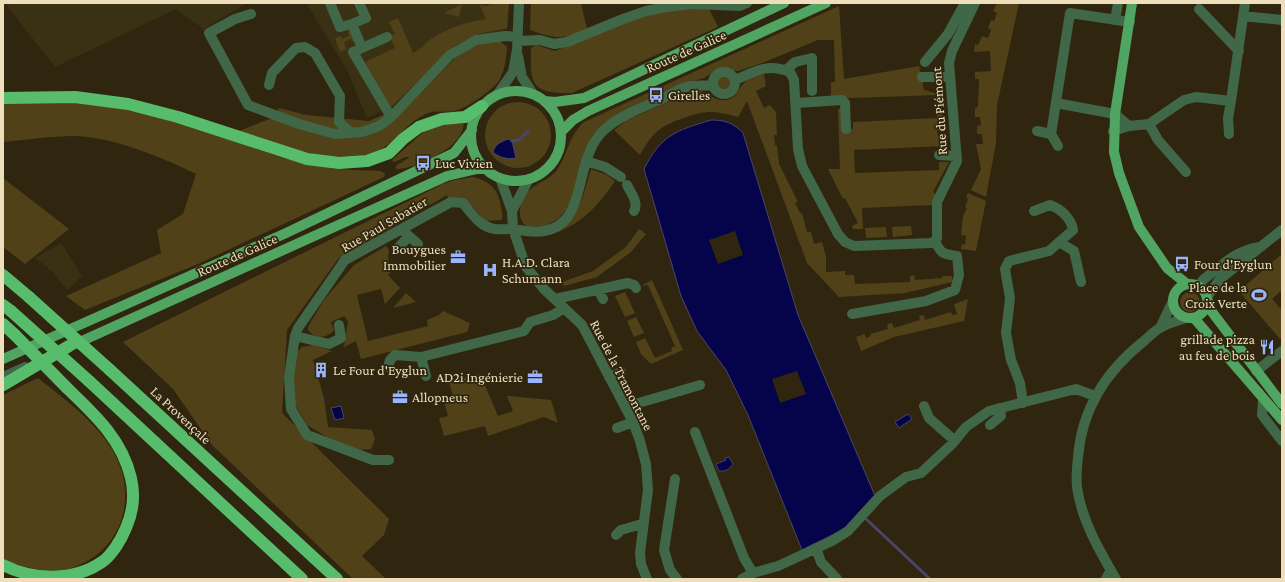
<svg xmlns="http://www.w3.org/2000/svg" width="1285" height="582" font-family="'Crimson Pro',serif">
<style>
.built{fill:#3a3014}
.green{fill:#504118}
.water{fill:#050349;stroke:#4b456b}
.pier{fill:#30260f}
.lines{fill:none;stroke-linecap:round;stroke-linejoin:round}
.stream{stroke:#4b456b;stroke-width:3}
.minor{stroke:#406747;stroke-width:10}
.major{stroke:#51a563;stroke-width:10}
.highway{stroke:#57bd6d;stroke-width:12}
.highway-bridge{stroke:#57bd6d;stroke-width:12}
.labels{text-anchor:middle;stroke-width:3.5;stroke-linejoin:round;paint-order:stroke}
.street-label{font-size:14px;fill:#eddfbb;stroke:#30260f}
.poi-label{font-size:14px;fill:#eddfbb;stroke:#30260f;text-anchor:start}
</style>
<rect width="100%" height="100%" fill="#30260f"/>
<path class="built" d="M5,3H247L204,29L176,9L55,67Z
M306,3H509L507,29L459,45L393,106L367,118L348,72Z
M61,243L82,276L67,290L53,272L35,258Z"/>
<path class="green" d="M494,3H509L507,28L478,34L456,45L391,107L365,62L395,48L390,36L395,34L389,22L398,18L413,53C420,51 425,43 431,39C448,28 466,22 486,19L480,5L486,6Z
M531,3H581L587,29C563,40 555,39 530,30Z
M997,3H1019L997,105L996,143L986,197L971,190L981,169L976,144H983L982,134H977V126L981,125L980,117H975V108L978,107L979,79H975V72L991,71L990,51L974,52L975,44L978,45L982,36L988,38L991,30L988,28L991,20L994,21L997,13L993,11Z
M462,4L459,17L444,13Z
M839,6L844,79L919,66L924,90L939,94L942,101L943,130L937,131L938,136H942L943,146L854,150L855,173L939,170V162H949L933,192L937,195L933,205L862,208L863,229H853L852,226L858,223L845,198L843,199L828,169H840L838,109L844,108L845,130L853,129V122L937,118L936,95L852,98L831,97V82H835L834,40H818L762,63L738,71L718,69L704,78L689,82L604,124L592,136L584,155L573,196L566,210L558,219L545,226L528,227C526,226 523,224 522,221C516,211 523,194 532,188C540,182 551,178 557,170C568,154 569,135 584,122Z
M708,7L718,27L572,93C531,94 530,84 531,48L536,45L555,51L641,16L681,8Z
M350,31L354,41L352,42L351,39L344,42L346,49L340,52L335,38L341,36L342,39L349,36L348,32Z
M493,42H501L507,47C506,58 505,72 498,82C490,92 468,107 455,111C447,113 437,110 428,113C407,122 400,138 383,148C338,172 282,145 239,131L272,118L279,108L306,115L369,121L412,102L459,54L476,45Z
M764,74L766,86L756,91L764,108L770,105L776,112L777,135H774L775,145L777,146L779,164L798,202L795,203L800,213H802L807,232H811L814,244L822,242L826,256V272L845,271V275H854L855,284L910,282V276L914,275L915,280L942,278V276H952V282L905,293L839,297L807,263L747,101L738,117C728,114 719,112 708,112C696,113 668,122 659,130C651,136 645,146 640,155L614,130L629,119L694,91C708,89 712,102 726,100C738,98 738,88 746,81C751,77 758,76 764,74Z
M718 83a6 6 0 1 1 12 0a6 6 0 1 1-12 0Z
M3,101L87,103L165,117L283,158L335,169L380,171L385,173L384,177L198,264L85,310L66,296L161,253L157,230L183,214L196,174C164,158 110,136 74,136C50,136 26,140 3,142Z
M485 135a33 33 0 1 1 66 0a33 33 0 1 1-66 0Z
M449,123L464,124C463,131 459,138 454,143C443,154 411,170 396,169V166L410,157H406L394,162L392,160L429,127Z
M591,169L607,175L615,181C597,208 575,231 542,236C580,221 580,205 591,169Z
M473,177C490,181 499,190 501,207C502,212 503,215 502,220L485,221C474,208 467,197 448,198L447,195L338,259L287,330L282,413L389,519L384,535L362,556L386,579H353L212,445L173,389L123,342L443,184L454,180Z
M3,178L69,229L25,264L3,247Z
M968,193L986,201L976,251L961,249L962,244L965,245L966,236L961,235L963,216L967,208L965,207L968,199L966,197Z
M911,226L912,235L893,237L892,227Z
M886,227L887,237L866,238L865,228Z
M639,229L646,234L631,252L597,277L564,286L562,282L593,271L626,247Z
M386,246L389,250C387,258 388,263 393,269L388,275L400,288L385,304L381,289L357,295L368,341L428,326L427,320L439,315L443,311L470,323L467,332L361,359L356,341L344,347L348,321L344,316L331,322L334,330C327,339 315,339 308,330L309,325L324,300L354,265Z
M1282,254V290L1272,299L1282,310V337L1280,339L1239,291Z
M652,280L683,350L651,364L641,354L636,342L645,338L655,358L672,351L671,348L675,346L648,285L643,286V285Z
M625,292L635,313L625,317L615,296Z
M1180 302a10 10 0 1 1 20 0a10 10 0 1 1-20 0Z
M406,293L416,302L393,308Z
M968,299L964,321L894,337L861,351L856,337L865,334L866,338L871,336L870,334L888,329L887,324L892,323L894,328L920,320L919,316L924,315L925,320L951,312L952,315L957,314L954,304Z
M636,317L644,333L634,337L627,321Z
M313,345L332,351L313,360L324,398L328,427L372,430L375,439L371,449L360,450L330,439L307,425L294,403L293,374L296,353L302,347Z
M480,374L498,416L513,411L507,396L551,400L558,423L544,417L488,436L485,426L444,436L439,418L448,416L444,402L454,400L449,382Z
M38,378C70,404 110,431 122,472C134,515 112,557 68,569C47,574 22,567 3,559V395Z"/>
<path class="water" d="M711,120C726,120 733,123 743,133L798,315L875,496L844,529L802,550L748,415L726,370L697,331L681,296L644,169C662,134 676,131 711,120Z
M508,139L512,141L516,158C508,160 498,157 493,152C495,144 501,142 508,139Z
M341,406L344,418L335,420L331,408Z
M908,414L912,419L899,428L895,422Z
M729,457L733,464C730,469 725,472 719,471L716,464L726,460L725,458Z"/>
<path class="pier" d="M735,231L743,255L718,264L709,240Z
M797,371L806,394L780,403L772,379Z"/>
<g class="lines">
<path class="stream" d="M512,141L519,140L528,131
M864,517L930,579"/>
<path class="minor" d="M330,3L340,27L352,24L366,18L359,3
M1199,9L1239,51
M251,14L235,19L209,33L248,105L299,124L335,134L362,132L379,126L391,117L450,55L476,40L505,36L518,37
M1243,16L1282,20
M1115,20L1118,3
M352,24L362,48
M387,37L353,52L391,117
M518,41L540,40L554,44L567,42L623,19L646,11L666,7L691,4L740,6L747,3
M518,56L522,77L533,94
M925,62L948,34L965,3
M786,70L795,62L812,58V91
M713 83a11 11 0 1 1 22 0a11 11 0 1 1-22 0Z
M922,77H950
M735,80C756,71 767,63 790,72L794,80L798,149L802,166L838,234L845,242L854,246L931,243L935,241L937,238V202L957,161L949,63L952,51L975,3
M269,85L272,73L296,48L305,47L315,53L340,96L339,122L350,132
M497,95L513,72L517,50L519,3
M796,103L842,100L845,103L846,129
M1056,103L1115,114L1129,126L1113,131
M1149,124L1158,140L1186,172
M1129,126L1149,124L1184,100L1196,97L1231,101L1245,3
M1037,131L1051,134
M1229,134L1228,118L1231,101
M1058,146L1051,134L1070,13L1130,22
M939,155L956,156
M586,161L605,167L621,177
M500,178L512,211L513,229L526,267L544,289L582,325L633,422L640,441L646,464L648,490L640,553L641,564L647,579
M627,185C631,193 639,203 634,211
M512,211L529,179
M401,229L418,244
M1059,242L1074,251L1081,282
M398,248L409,236
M1199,285L1203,280C1222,265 1236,250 1260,247
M598,289L603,299
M1207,297L1220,279L1282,230
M555,299L628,283L634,285L636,288
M852,314L926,301L955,290L959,275L957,256C943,254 941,254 935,241
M1160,328L1173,301
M295,336L329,344L341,338L339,325
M388,367L390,360L395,355L421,357
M1256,371L1282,351
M426,376L421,357L524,331L530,322L553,315L564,308
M3,377L25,367
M609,377L621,372
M1263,400L1262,415L1282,441
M1023,403L1020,383L1011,360L1006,333L1010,298L1005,269L1009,261L1049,251L1073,230C1071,218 1061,209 1050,205L1034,211
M924,406L929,418L955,441
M625,407L700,385
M990,425L1001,416L1000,408
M617,428L633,422
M695,432L744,558L753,573
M389,460H373L307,435L291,409L289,377L295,336L298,328L345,260L451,202L463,203C472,214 480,227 495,229C503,230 511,228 519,230C593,244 569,168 601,133C617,116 644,107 664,98C671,94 679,89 686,87C695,85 705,86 713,85
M675,479L664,550L670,570L677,579
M616,535L621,530L642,524
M816,548L821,562L837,579
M742,579L753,573L778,566L832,541L848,531L880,496L906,477L921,473L952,444L966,427L989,411L1076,389L1095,396
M1106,579L1111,570
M1116,579C1100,552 1081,519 1077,487C1076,477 1077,466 1078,457C1082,408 1106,371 1144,341C1149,337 1154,331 1160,328C1168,323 1177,321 1186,318"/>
<path class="major" d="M1132,3L1115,114L1114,152L1119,173L1139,227L1167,268L1187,284
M471 136a45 45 0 1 1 90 0a45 45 0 1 1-90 0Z
M545,101L555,102L584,98L784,3
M561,132L573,120L588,111L826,3
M1173 301a17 17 0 1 1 34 0a17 17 0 1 1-34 0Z
M1208,301L1212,312L1282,404
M1194,318L1282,420
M73,345L447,176L477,169H486
M3,359L284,234L454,153L472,130"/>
<path class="highway" d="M3,98L75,97L128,104L178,117L307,159L339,163L367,161L389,153L403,139L419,127L442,119L465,117L482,106
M3,275L29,297
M3,305L11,311
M3,324L15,335
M110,370L337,579
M89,381L302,579
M3,385L69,346
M3,565C33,580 73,582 102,562C112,555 121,540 126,528C133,512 135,495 131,478C122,439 94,414 67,388"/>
<path class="highway-bridge" d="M29,297L110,370
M11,311L89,381
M15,335L67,388"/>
</g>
<defs>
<g id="bus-bare" transform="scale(1.2)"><path d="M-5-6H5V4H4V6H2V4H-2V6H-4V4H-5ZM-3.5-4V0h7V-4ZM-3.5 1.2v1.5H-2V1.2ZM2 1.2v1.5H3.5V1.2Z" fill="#9bb5fd" stroke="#30260f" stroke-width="2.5" paint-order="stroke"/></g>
<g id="office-bare" transform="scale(1.2)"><path d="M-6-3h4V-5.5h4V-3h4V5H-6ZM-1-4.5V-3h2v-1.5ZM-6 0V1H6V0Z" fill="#9bb5fd" stroke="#30260f" stroke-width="2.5" paint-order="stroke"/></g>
<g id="hospital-bare" transform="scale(1.2)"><path d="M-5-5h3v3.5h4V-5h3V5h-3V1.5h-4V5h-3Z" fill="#9bb5fd" stroke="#30260f" stroke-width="2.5" paint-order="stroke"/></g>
<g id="stadium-bare" transform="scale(1.2)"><path d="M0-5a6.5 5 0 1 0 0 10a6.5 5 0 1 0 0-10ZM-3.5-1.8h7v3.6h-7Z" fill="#9bb5fd" stroke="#30260f" stroke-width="2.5" paint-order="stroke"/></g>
<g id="restaurant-bare" transform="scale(1.2)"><path d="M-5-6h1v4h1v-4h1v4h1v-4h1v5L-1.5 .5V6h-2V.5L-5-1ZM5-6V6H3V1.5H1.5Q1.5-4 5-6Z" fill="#9bb5fd" stroke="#30260f" stroke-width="2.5" paint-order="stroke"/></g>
<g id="building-bare" transform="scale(1.2)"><path d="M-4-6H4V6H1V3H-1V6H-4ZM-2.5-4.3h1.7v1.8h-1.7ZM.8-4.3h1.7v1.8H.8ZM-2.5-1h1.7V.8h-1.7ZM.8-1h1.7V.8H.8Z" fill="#9bb5fd" stroke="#30260f" stroke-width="2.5" paint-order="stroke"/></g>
</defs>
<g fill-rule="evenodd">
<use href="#bus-bare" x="656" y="95"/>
<use href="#bus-bare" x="423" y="163"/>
<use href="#office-bare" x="458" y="257"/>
<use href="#bus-bare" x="1182" y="264"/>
<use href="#hospital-bare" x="490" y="270"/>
<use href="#stadium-bare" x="1259" y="295"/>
<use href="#restaurant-bare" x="1267" y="347"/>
<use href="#building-bare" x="321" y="370"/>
<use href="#office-bare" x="535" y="377"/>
<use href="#office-bare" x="400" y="397"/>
</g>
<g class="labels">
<g class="street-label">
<text transform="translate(686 51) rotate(-24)" y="5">Route de Galice</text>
<text transform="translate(939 111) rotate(-94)" y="5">Rue du Piémont</text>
<text transform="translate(384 224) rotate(-30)" y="5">Rue Paul Sabatier</text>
<text transform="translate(237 255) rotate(-24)" y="5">Route de Galice</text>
<text transform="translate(622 375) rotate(63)" y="5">Rue de la Tramontane</text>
<text transform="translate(181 415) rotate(43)" y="5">La Provençale</text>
</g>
<g class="poi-label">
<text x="668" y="100">Girelles</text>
<text x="435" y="168">Luc Vivien</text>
<text x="446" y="254" text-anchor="end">Bouygues<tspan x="446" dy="16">Immobilier</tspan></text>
<text x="502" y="267">H.A.D. Clara<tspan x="502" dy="16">Schumann</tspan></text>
<text x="1194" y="269">Four d'Eyglun</text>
<text x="1247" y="292" text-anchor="end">Place de la<tspan x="1247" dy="16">Croix Verte</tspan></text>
<text x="1255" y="344" text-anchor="end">grillade pizza<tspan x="1255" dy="16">au feu de bois</tspan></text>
<text x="333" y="375">Le Four d'Eyglun</text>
<text x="523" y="382" text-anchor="end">AD2i Ingénierie</text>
<text x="412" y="402">Allopneus</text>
</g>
</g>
<rect width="1285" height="582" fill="none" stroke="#eddfbb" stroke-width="8"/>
</svg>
